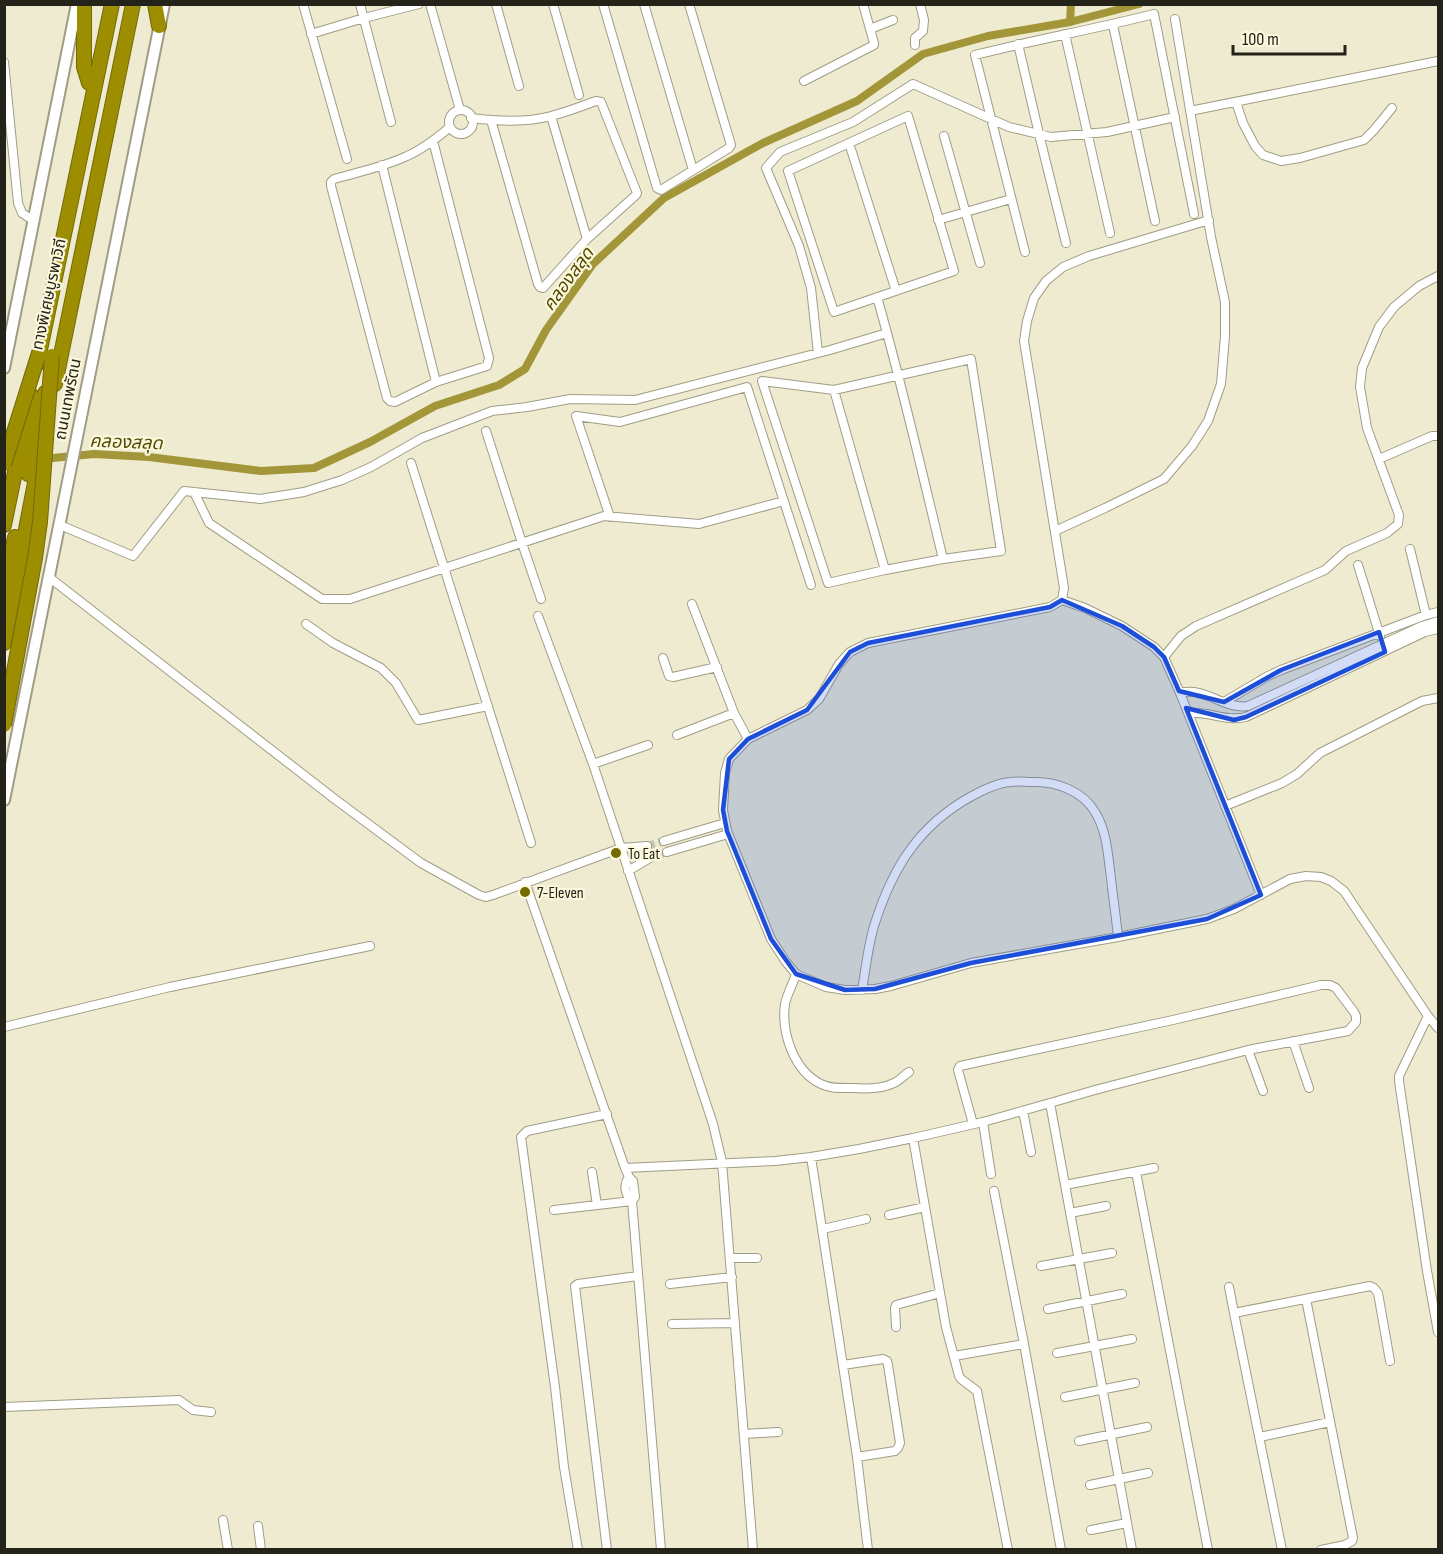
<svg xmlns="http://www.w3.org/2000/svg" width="1443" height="1554" font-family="'Sofia Sans Condensed','Noto Sans Thai',sans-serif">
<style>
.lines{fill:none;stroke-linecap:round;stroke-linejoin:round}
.canal{stroke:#a39638;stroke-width:8}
.street-tunnel{stroke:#c6c3ac;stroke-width:8;stroke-dasharray:8 4;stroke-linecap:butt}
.street-casing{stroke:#a09d85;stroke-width:10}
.secondary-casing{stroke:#a09d85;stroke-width:14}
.highway-casing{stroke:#736909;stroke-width:16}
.street{stroke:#fff;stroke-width:8}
.secondary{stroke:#fff;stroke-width:10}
.highway{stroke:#9d8e01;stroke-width:14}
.highway-bridge-casing{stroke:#736909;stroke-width:16;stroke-linecap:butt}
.highway-bridge{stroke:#9d8e01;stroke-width:14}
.marked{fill:#1d4ed8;fill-opacity:0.2;stroke:#1d4ed8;stroke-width:4.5;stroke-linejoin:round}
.poi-dot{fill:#756a01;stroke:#fbf8de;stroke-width:2}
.labels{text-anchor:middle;stroke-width:4.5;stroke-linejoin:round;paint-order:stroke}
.street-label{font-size:16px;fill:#242319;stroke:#fbf8de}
.poi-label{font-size:16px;fill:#242319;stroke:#fbf8de;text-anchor:start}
.water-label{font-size:18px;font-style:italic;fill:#544b00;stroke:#fbf8de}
</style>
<rect width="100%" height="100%" fill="#eeebd1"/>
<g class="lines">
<path class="canal" d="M1070,22L1071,4
M42,459L94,454L149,457L261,471L314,468L370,442L435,406L499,385L525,369L546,330L593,264L664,198L763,143L857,101L923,54L988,36L1070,22L1139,4"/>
<path class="street-tunnel" d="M647,846L664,841
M650,858L667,852"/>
<g class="street-casing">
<path id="street" d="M303,4L347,159
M360,4L391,122
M430,4L460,110
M496,4L519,86
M553,4L579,95
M603,4L657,188L661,190L729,148L731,145L689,4
M644,4L693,170
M1113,25L1155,221
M870,29L893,20
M311,34L364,18L419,4
M1065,34L1110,233
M1018,44L1039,134L1066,243
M915,45V38L923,31L924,20L920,4
M4,62L18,203L22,213L34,221
M804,81L874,45V43L863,4
M1236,102L1243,123L1255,146L1263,155L1281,161L1300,158L1364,140L1374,130L1392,108
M449 122a12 12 0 1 1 24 0a12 12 0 1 1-24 0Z
M1190,111L1438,61
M551,116L587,239
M908,116L954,271L834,312L788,171Z
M471,118C498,121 525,123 551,116C567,112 582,106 596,101L601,102L637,193L636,195L587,239L543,288L540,287L538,284L491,120
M944,136L980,263
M433,141L489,358L487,366L436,382L395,402L390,401L387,398L331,186V182L334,179C358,172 384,167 407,156C423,149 437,138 450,127
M849,143L896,291
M382,165L436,382
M938,220L1011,199
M1209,220L1089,256L1063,267L1046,281L1034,298L1027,321L1024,341L1064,588L1062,600L1050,607L868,643L850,652L839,664L819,699L807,710L748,739L729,759L725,773L723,810L727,831L771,939L786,962L796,974L805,978L826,987L845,990L875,989L891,986L971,963L1118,937L1207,919L1234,909L1290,879L1306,876L1321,877L1331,881L1344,891L1428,1016L1438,1028
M1025,252L975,55C1034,40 1095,29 1154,14L1194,214
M877,297C902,384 922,472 943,559L885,570L828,583L762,381L834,390L971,359L1001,551L943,559
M818,353L811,288L799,246L766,168L780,152L853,122L913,84L1009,127L1051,137L1107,132L1175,117
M834,390L885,570
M486,431L522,543L541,599
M1379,459L1432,436H1438
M411,463L531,843
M194,492L209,523L322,599H350L604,516L699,524L784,501
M610,517L576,416L620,422L747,387L811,585
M60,525L133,556L184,491L260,499L304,492L342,480L371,467L422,438L492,411L527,407L570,399L635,400L830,350L887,333
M1055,531L1105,508L1164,479L1192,446L1208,421L1221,384L1225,336V302L1211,237L1175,19
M1410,549L1426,615
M1358,565L1380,636
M50,578L336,800L421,863L479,895L486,897L493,895L621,848L647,846
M1062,600L1085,608L1122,626L1154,647L1164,657L1180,693L1261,895
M692,604L734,713L748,739
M538,616L593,764L713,1124L722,1162L753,1550
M306,624L333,643L381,668L396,683L418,720L488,706
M1164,657L1181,636L1196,626L1325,570L1346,551L1387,533L1398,524L1399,515L1367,428L1360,387L1362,368L1379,327L1394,307L1419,286L1438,276
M663,658L669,676L673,677L717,667
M1180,693C1205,686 1224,710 1248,706L1422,626L1438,621
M1224,702L1268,676L1281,670L1426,615L1438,612
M1188,713C1209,711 1226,722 1246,717L1425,632L1438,629
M677,735L734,713
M593,764L648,745
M1225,806L1282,783L1297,774L1320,753L1422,701L1438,698
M664,841L725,823
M667,852L728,834
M628,871L650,858
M525,882L625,1168L629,1177L633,1181L635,1197L632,1201L661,1550
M796,974C793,984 787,994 785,1004C781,1033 794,1071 821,1084C831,1089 842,1088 853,1088C866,1089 882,1089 894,1083C899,1081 904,1075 909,1072
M862,990C866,968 868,944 875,923C893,867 919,825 972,796C983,790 997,783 1010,782C1017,781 1025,782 1033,782C1055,781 1083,791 1095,812C1107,831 1108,856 1111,878C1113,897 1116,917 1118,937
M1428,1016L1399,1076V1081L1427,1271L1438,1332
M4,1027L170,987L370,946
M1293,1041L1309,1088
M1248,1050L1263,1091
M1050,1103L1132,1550
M1023,1111L1031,1152
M983,1122L991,1174
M913,1138L946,1327L959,1376L961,1379L977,1391L1008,1550
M811,1157L857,1457L868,1550
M625,1168L775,1161L811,1157L859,1149L913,1138L983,1122L1050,1103L1095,1090L1248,1050L1348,1031L1356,1022V1016L1354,1012L1336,988L1330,985H1321L1173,1020L960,1066L958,1070L973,1124
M592,1172L597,1205
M1136,1172L1208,1550
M629,1177C623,1185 625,1195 632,1201
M1065,1185L1154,1168
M994,1191L1024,1344L1061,1550
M554,1210L632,1201
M1070,1213L1106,1206
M889,1215L925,1207
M823,1229L866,1219
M730,1258H757
M1041,1266L1112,1253
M670,1284L732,1277
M1229,1287L1234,1313
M1306,1299L1353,1538L1352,1541L1345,1545L1321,1550
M1048,1309L1122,1294
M672,1324L735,1323
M896,1327L895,1308L896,1305L940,1293
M1057,1353L1132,1339
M954,1356L1024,1344
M843,1365L883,1359L887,1361L888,1365L900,1443L898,1448L895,1451L857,1457
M1065,1397L1135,1383
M4,1407L179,1400L193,1410L211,1412
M744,1434L778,1432
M1260,1437L1330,1422
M1079,1441L1147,1427
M1090,1485L1148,1473
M223,1520L228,1550
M258,1526L261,1550
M1091,1530L1127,1523
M578,1550L564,1467L555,1387L521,1137L527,1131L607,1114
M607,1550L575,1286L578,1284L638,1276
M1282,1550L1234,1313L1370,1286L1374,1288L1378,1293L1390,1361"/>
</g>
<g class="secondary-casing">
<path id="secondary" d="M4,368L77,4
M4,800L164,4"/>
</g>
<g class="highway-casing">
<path id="highway" d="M84,4V67L89,83
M155,4L159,26
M37,364L112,4
M55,384L133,4
M28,474L45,393
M4,525L31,395
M4,591L15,537
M4,643L39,462"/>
</g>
<use href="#street" class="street"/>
<use href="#secondary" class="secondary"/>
<use href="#highway" class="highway"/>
<g class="highway-bridge-casing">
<path id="highway-bridge" d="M4,464L39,353
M4,725L35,558L40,522L52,356"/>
</g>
<use href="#highway-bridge" class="highway-bridge"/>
</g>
<path class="marked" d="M1062,600L1122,626L1154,647L1164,657L1179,691L1224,702L1281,670L1379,632L1385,652L1246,717L1234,720L1186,708L1261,895L1207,919L971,963L875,989L845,990L796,974L771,939L727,831L723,810L729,759L748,739L807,710L850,652L868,643L1050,607Z"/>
<g class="poi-dot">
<circle cx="616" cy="853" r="6"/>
<circle cx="525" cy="892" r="6"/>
</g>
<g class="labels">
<g class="street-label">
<text transform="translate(48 294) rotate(-78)" y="6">ทางพิเศษบูรพาวิถี</text>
<text transform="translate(67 399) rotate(-79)" y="6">ถนนเทพรัตน</text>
</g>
<g class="poi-label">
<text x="628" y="859">To Eat</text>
<text x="537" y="898">7-Eleven</text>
</g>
<g class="water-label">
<text transform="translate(568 279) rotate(-54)" y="6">คลองสลุด</text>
<text transform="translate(126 442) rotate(2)" y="6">คลองสลุด</text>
</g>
</g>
<rect width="1443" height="1554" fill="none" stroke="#242319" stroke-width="12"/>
<path d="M1233 45v9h112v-9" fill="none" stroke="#242319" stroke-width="3"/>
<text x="1242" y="45" font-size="18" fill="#242319" stroke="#fbf8de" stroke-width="4.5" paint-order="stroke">100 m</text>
</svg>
